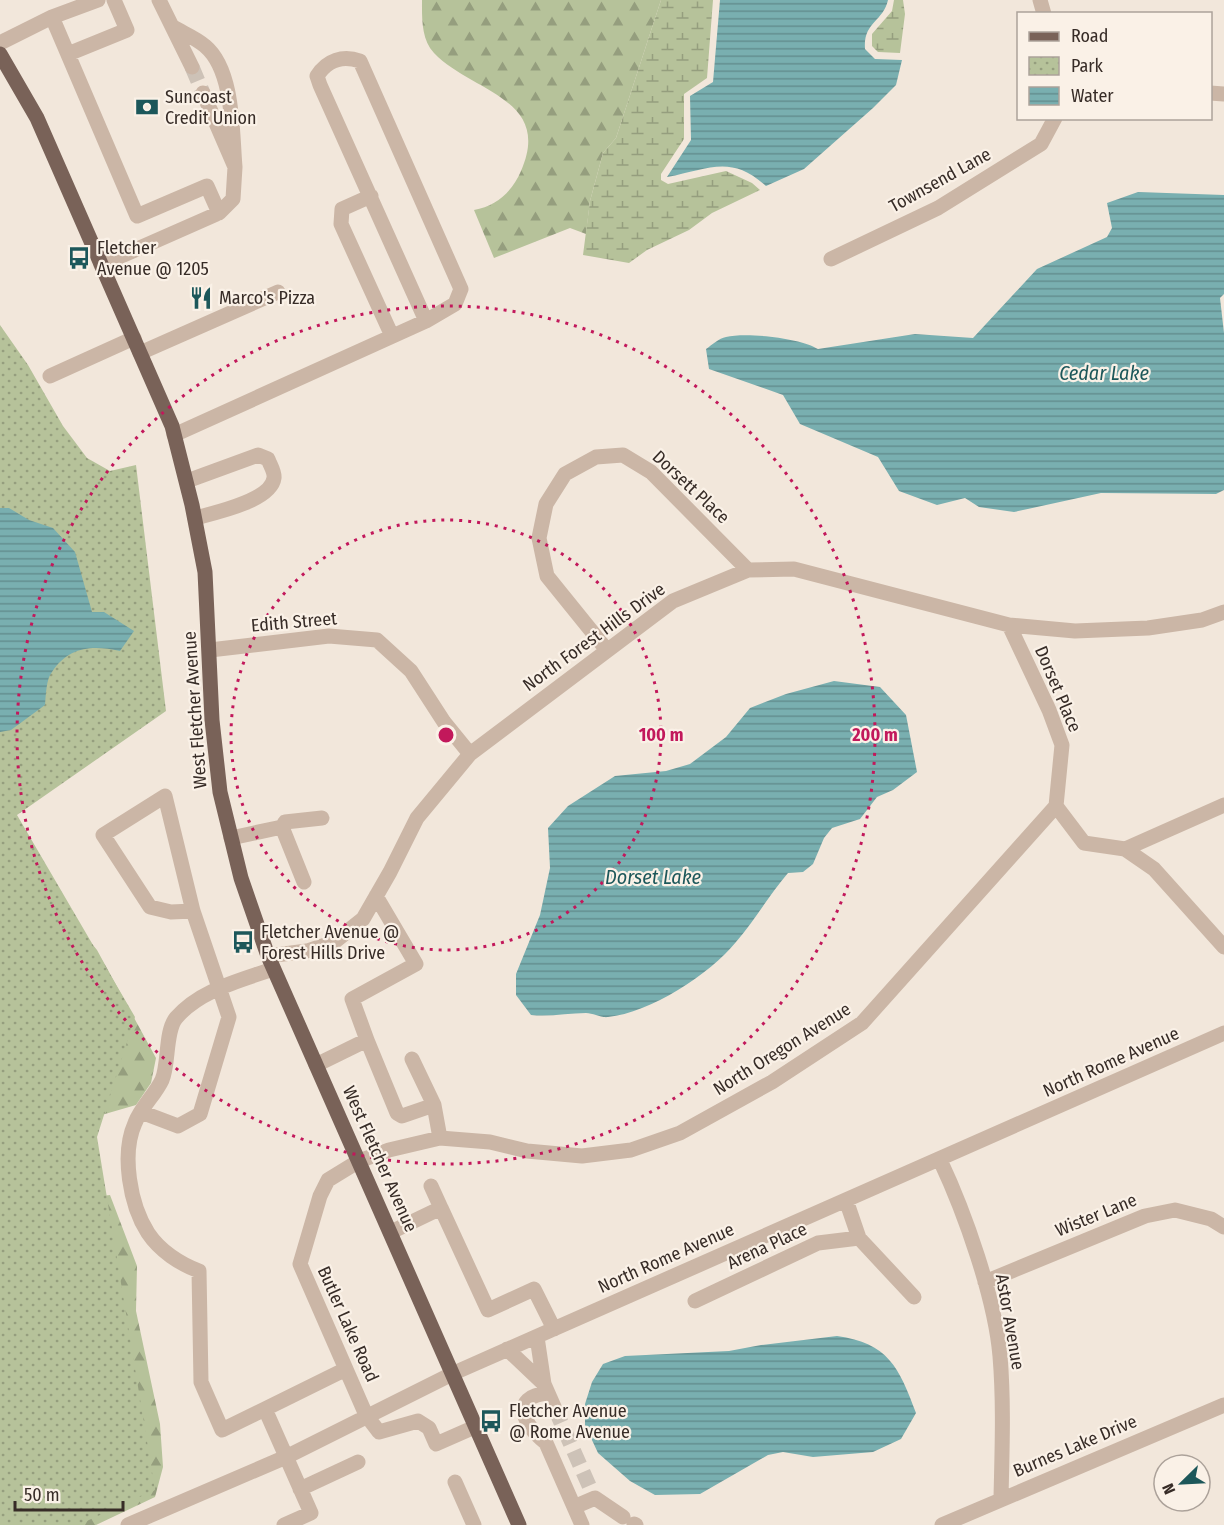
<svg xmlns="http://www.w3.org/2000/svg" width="1224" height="1525" font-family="'Fira Sans Condensed',sans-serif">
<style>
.forest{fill:url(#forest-firs)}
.wetland{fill:url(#wetland-marsh)}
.park{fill:url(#park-dots)}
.water{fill:url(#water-rules)}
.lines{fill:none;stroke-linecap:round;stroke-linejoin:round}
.minor-tunnel{stroke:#cdc2b7;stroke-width:15;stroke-dasharray:15 8;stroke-linecap:butt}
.minor{stroke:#cbb6a6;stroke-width:15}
.major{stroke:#796258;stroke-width:15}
.ring{fill:none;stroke:#c2185b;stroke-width:3;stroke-dasharray:3 6}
.labels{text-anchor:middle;stroke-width:4.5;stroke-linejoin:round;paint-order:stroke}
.poi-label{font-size:18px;fill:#372c27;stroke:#faf1e7;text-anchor:start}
.street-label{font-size:18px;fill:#372c27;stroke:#faf1e7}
.water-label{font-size:20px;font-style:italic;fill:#1c575a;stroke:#faf1e7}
.centre{fill:#c2185b;stroke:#faf1e7;stroke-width:3}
.ring-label{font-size:18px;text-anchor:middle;font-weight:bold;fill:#c2185b;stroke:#faf1e7;stroke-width:4.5;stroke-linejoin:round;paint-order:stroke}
</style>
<defs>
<pattern id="forest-firs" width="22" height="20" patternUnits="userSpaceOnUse" patternTransform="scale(1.5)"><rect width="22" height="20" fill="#b6c29a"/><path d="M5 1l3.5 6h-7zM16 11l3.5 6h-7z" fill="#959e7e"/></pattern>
<pattern id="wetland-marsh" width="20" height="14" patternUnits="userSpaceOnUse" patternTransform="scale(1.5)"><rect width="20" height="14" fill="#b6c29a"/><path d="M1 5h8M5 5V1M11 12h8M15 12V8" fill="none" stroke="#959e7e"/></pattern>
<pattern id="park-dots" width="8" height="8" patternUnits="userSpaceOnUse" patternTransform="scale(1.5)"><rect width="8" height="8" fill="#b6c29a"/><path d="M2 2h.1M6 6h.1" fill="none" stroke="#959e7e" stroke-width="1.8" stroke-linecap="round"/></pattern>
<pattern id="water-rules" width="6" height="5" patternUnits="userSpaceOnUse" patternTransform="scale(1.5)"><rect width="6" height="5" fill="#79afb0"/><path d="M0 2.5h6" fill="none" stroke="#648f8f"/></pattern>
</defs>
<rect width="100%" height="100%" fill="#f2e7db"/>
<path class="forest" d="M422,0H661L616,138L603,153L590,201L586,234L570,228L494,258L474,210C496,206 512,192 521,171C553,98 471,92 434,53C421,39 422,18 422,0Z
M66,912L97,950L156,1058L151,1083L136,1105L67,1125L0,1093Z
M110,1195L137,1266L136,1311L160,1424L163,1467L155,1497L96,1525H0L85,1198Z"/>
<path class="wetland" d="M661,0H713L707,78L684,94V139L661,174V180L668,184L726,171L752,183L760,190L712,213L689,230L647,250L629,263L583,255L590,201L603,153L616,138Z
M894,0H903L905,14L900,53L878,52L872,46V34L892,11Z"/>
<path class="park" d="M0,325L28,365L63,426L87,458L110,471L136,465L166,711L17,815L135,1017L97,1137L155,1490L78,1525H0Z"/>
<path class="water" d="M720,0H888C883,22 863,22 865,49L875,59L902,60L896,85L873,108L804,169L766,186C731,154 709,169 667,177L691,140L690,96L713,82Z
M1138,192L1224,195V294L1220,298L1224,333V490L1216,494L1101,493L1014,512L979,507L965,498L937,505L899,491L878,457L800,424L783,395L709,369L706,349C712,345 719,338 726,337C746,332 801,338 818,349L915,334L973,338L1037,269L1107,237L1112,228L1107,203Z
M0,508H9L29,520L53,528L75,552L92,612H104L134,631L120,651C93,645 69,646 52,672C46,679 46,695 45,705L11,730L0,732Z
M834,681L880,687L906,715L917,772L893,790L877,797L860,819L832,828L824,838L813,864L803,872L788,873C769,895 755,920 736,942C710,974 650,1013 608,1017C601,1018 593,1013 586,1013C568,1013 550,1017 531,1015L516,995V974L540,915L550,868L548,828L568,806L615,776L666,771L690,764L726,737L750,708L786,694Z
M837,1336C888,1343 899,1367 916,1413L901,1439L873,1452L813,1457L783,1452L768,1455L700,1494L655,1495L630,1481L598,1453L585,1425V1404L592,1382L603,1364L625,1356L729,1351L761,1345Z"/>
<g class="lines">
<path class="minor-tunnel" d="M192,67L203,93
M555,1409L591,1490"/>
<path class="minor" d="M159,0L192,67
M1040,0L1044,14
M52,17L137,216L207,186L219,213L101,265
M173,27C183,33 196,38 205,46C234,70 232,133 235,167
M0,43L52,17L98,0
M68,54L127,30L114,0
M203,93L235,167L233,199L219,213
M1210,93L1224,94
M371,196L342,209L341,224L392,336
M831,259L938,208L1041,144L1055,118
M140,353L278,292
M50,376L134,338
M174,435L426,321L455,304L461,289L360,61C343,55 327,60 317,76L320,85L426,321
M187,481L258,455L268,459C270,465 275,472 274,478C271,501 214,513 195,518
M1009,625L1049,710L1062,745L1056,806
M606,649L547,576L539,538L546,504L565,474L596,457L623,455L651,472L748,570
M210,650L329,636L377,640L411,671L444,722L470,754
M1056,806L1084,843L1125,849L1224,805
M282,827L285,822L322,818
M231,838L282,827L304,882
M1125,849L1154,869L1224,947
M268,956L307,951L334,942L363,919L390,872L417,818L470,754L673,601L748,570L794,569L1009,625L1075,631L1148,628L1202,620L1224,612
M273,969C239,981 200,990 176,1018C165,1031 169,1065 162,1080C155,1095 141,1107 135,1123C121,1154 130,1205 148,1233C160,1251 180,1264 199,1271L201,1382L222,1430L265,1409L311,1513L284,1525
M367,1040L397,1113L402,1116L434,1105
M412,1059L434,1105L440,1138
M316,1065L367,1040L352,999L416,964L376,896
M141,1112L178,1126L200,1114L229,1017L193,911L165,796L103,835L150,907L171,912L193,911
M940,1160C965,1213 995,1298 1000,1356C1004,1404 1002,1451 1001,1498
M431,1186L441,1208
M391,1232L441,1208L488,1310L534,1289L554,1329
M859,1238L914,1297
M985,1282L1145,1216L1175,1210L1211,1219L1224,1227
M695,1301L818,1243L859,1238L846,1200
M537,1337L544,1384L555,1409
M507,1349L544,1384
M548,1393C508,1397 525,1426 546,1443L582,1525
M265,1409L346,1369
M477,1426L436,1444L429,1428L418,1421L379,1432L366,1415L300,1264L320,1196L328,1180L359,1161L389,1150L440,1138L490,1142L527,1151L582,1156L631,1150L680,1133L772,1082L862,1023L1056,806
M455,1482L474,1525
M300,1489L358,1462
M574,1507L595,1498L623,1517
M634,1524L636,1525
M128,1525L286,1457L454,1373L1224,1033
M942,1525L1224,1405"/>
<path class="major" d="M0,54L37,118L172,426L192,505L205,572L212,720L220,792L241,878L268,956L519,1525"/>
</g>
<g class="ring">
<circle cx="446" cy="735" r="215"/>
<circle cx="446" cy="735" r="429"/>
</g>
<defs>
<g id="bank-bare" transform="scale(1.8)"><path d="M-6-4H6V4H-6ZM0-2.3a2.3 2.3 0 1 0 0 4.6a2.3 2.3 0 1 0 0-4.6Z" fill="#1c575a" stroke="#faf1e7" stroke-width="2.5" paint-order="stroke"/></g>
<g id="bus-bare" transform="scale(1.8)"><path d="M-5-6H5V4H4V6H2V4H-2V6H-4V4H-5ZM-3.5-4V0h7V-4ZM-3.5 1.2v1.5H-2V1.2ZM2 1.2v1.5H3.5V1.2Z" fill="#1c575a" stroke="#faf1e7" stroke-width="2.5" paint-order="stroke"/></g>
<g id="restaurant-bare" transform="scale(1.8)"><path d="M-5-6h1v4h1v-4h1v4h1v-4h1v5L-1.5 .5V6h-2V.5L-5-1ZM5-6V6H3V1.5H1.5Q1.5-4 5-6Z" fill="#1c575a" stroke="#faf1e7" stroke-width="2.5" paint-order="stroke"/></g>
</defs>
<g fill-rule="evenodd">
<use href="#bank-bare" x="147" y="107"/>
<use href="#bus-bare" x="79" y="258"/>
<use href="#restaurant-bare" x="201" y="298"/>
<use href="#bus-bare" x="243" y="942"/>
<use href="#bus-bare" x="491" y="1421"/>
</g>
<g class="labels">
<g class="poi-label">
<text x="165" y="103">Suncoast<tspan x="165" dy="21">Credit Union</tspan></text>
<text x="97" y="254">Fletcher<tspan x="97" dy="21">Avenue @ 1205</tspan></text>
<text x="219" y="304">Marco's Pizza</text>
<text x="261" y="938">Fletcher Avenue @<tspan x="261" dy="21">Forest Hills Drive</tspan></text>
<text x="509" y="1417">Fletcher Avenue<tspan x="509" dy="21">@ Rome Avenue</tspan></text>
</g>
<g class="street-label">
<text transform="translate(940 180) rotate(-29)" y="6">Townsend Lane</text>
<text transform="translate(691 487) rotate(43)" y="6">Dorsett Place</text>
<text transform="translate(294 622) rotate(-5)" y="6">Edith Street</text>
<text transform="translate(594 637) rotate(-36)" y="6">North Forest Hills Drive</text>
<text transform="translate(1058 689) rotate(67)" y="6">Dorset Place</text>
<text transform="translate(195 710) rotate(-94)" y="6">West Fletcher Avenue</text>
<text transform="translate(782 1049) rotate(-32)" y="6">North Oregon Avenue</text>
<text transform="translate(1111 1062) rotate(-24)" y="6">North Rome Avenue</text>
<text transform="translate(380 1159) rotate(66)" y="6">West Fletcher Avenue</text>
<text transform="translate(1096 1215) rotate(-22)" y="6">Wister Lane</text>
<text transform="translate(767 1246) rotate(-25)" y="6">Arena Place</text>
<text transform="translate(666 1258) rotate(-24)" y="6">North Rome Avenue</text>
<text transform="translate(1010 1322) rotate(80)" y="6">Astor Avenue</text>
<text transform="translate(348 1324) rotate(66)" y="6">Butler Lake Road</text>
<text transform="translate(1075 1446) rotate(-23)" y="6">Burnes Lake Drive</text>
</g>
<g class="water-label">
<text x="1104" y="380">Cedar Lake</text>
<text x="653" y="884">Dorset Lake</text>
</g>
</g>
<circle cx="446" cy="735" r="9" class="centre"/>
<g class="ring-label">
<text x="661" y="741">100 m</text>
<text x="875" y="741">200 m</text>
</g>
<rect x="1017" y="12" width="195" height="108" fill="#faf1e7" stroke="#aca29a" stroke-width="1.5"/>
<rect x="1029" y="32" width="30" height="9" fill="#796258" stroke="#aca29a" stroke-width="1.5"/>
<text x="1071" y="42" font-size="18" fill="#372c27">Road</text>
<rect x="1029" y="57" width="30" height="18" fill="url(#park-dots)" stroke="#aca29a" stroke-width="1.5"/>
<text x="1071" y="72" font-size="18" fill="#372c27">Park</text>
<rect x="1029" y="87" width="30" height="18" fill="url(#water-rules)" stroke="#aca29a" stroke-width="1.5"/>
<text x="1071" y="102" font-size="18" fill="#372c27">Water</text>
<g transform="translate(1182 1483) rotate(246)"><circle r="28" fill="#faf1e7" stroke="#aca29a" stroke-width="1.5"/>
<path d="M0-4.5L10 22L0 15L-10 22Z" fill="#1c575a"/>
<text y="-9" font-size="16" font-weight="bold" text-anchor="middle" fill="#372c27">N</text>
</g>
<path d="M15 1501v9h108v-9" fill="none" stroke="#372c27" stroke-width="3"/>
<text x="24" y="1501" font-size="18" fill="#372c27" stroke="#faf1e7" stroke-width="4.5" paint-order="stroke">50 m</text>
</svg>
